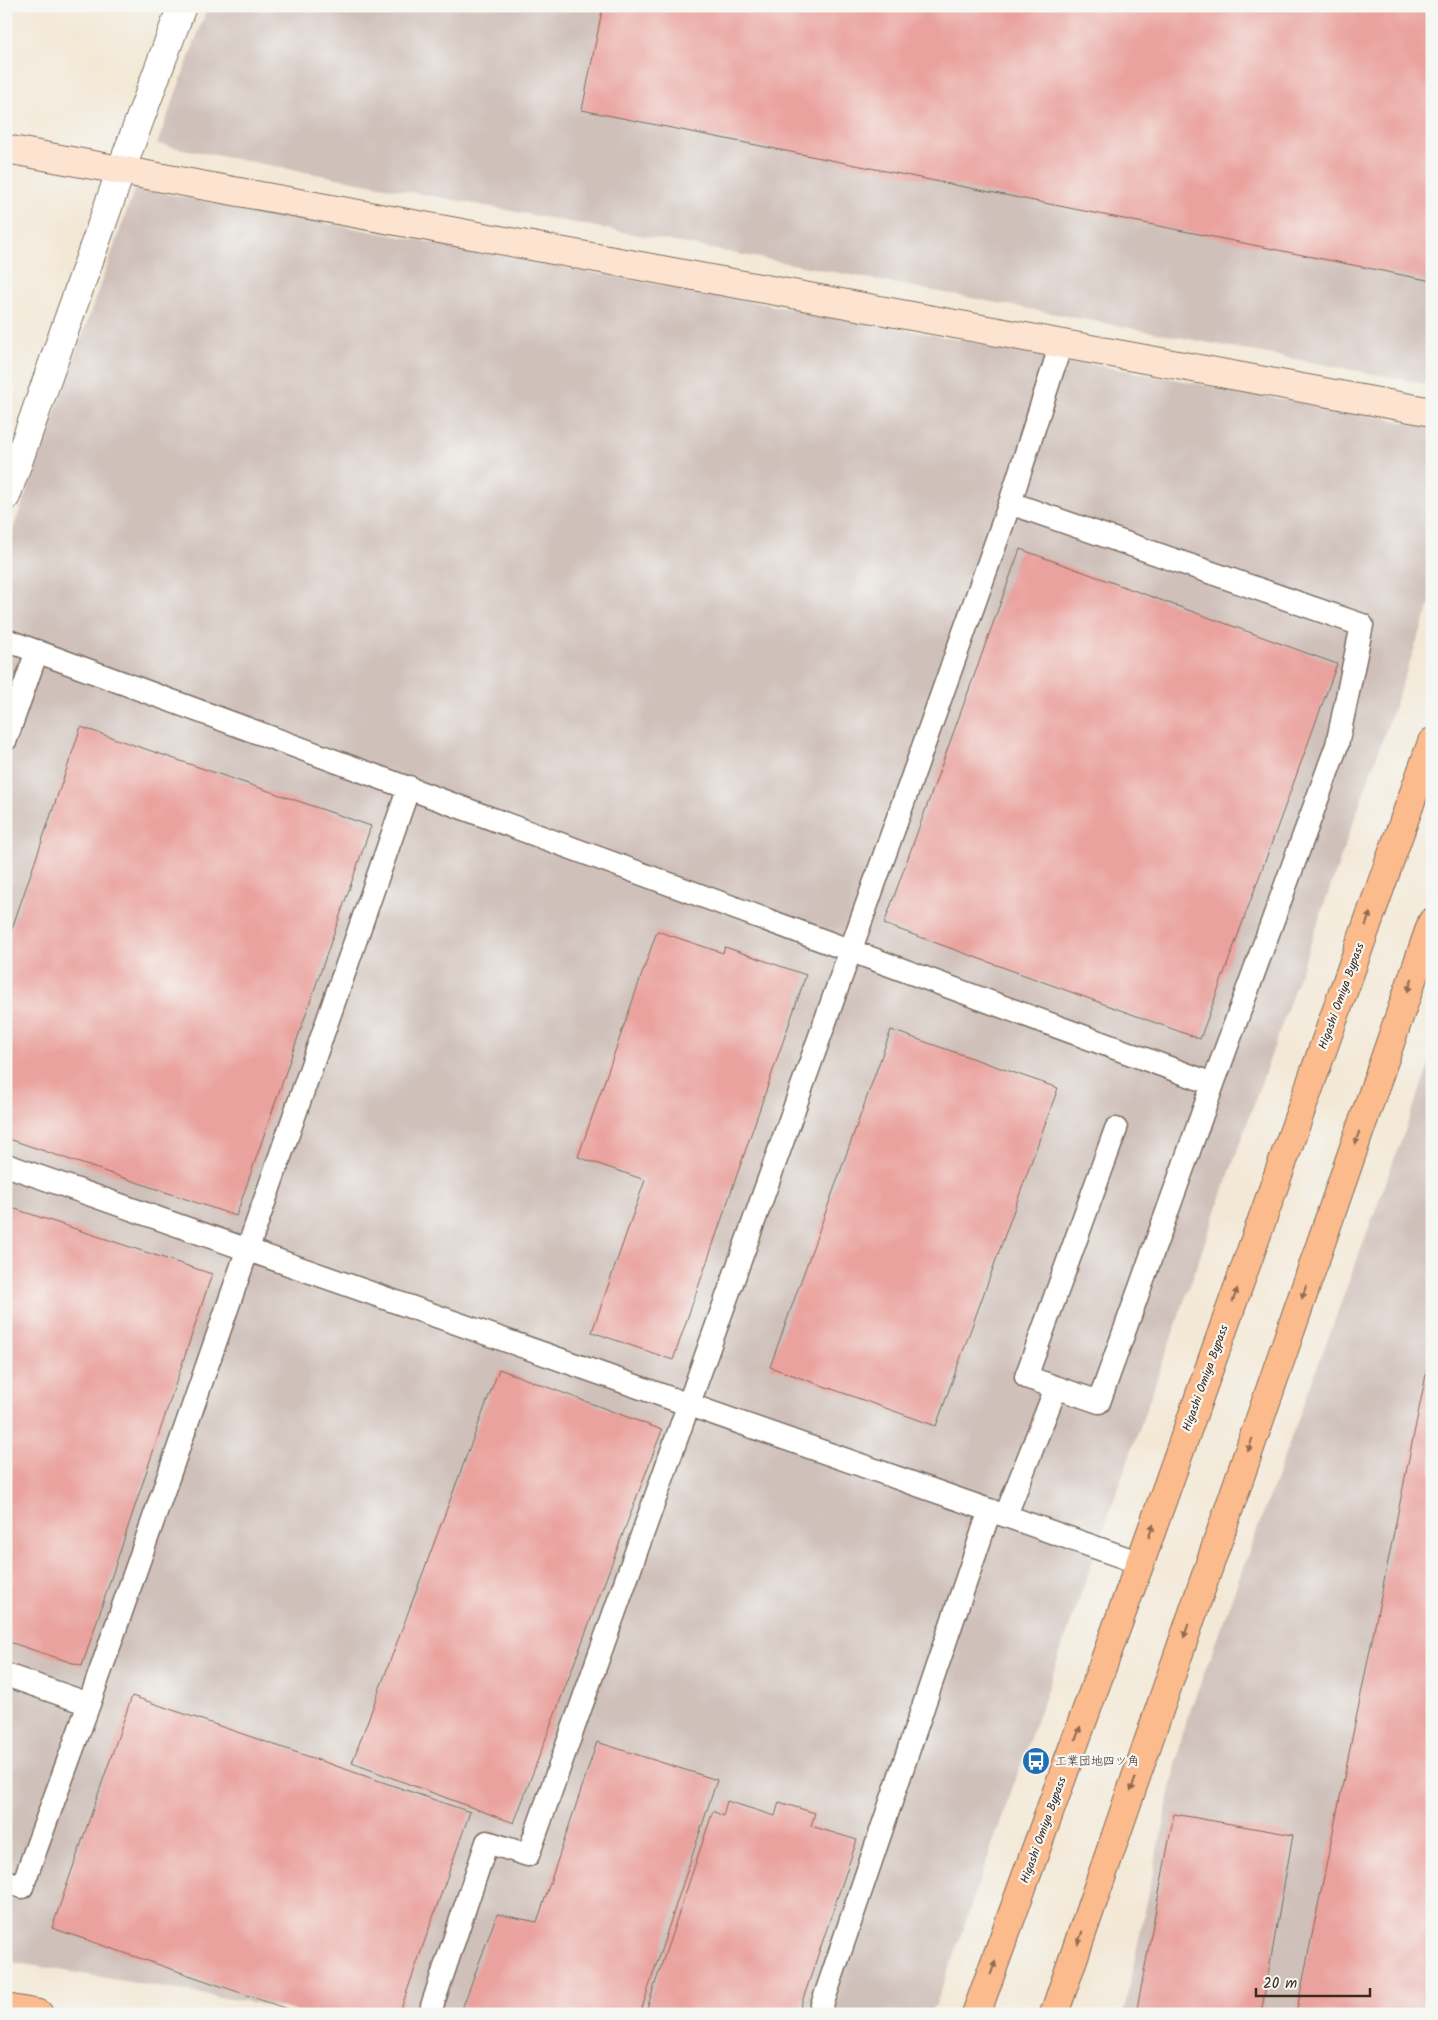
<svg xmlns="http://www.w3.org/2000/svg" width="1438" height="2020" font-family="Kalam,'Klee One',sans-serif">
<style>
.industrial{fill:#cfc0ba}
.building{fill:#eaa29e}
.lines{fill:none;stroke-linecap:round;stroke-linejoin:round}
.lane-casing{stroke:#7b6c5e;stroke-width:25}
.street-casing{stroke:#7b6c5e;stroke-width:30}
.secondary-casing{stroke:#7b6c5e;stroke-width:30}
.primary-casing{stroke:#7b6c5e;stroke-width:30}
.highway-casing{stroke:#7b6c5e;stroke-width:30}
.lane{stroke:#fff;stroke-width:22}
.street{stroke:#fff;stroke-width:28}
.secondary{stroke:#fde4d1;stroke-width:28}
.primary{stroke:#fbbb8c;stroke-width:28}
.highway{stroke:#fbbb8c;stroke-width:28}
.oneway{fill:#916b50}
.labels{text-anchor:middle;stroke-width:4.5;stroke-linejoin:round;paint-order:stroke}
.street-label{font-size:12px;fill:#3b2a1e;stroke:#f6f6f2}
.poi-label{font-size:12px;fill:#3b2a1e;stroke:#f6f6f2;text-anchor:start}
</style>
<rect width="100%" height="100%" fill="#f6f6f2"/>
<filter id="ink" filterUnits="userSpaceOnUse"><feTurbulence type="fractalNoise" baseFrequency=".02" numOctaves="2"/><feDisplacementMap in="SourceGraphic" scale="10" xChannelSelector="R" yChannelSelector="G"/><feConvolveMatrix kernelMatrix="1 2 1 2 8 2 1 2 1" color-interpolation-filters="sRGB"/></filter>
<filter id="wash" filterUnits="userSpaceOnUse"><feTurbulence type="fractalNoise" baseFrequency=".0096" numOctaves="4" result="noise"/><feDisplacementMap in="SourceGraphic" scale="20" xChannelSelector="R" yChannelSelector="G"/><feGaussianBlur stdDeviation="1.12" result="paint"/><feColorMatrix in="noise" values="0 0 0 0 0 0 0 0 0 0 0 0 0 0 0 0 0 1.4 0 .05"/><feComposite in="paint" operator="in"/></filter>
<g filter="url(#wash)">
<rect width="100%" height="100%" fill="#f3e8d6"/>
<path class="industrial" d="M208,6H1432V385L157,144Z
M135,188L1432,427V599L936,2005L926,2014H318L6,1961V549Z
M1432,1057V2014H1123L1184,1727Z"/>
<g id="blocks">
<path class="building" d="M603,6H1432V281L582,110Z
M1020,549L1337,664L1200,1039L884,924Z
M81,727L371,826L236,1216L6,1138V946Z
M657,931L723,953L725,947L806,975L673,1360L592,1332L645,1180L578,1157Z
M891,1030L1058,1088L936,1426L770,1367Z
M9,1207L212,1274L82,1666L6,1641V1215Z
M1431,1350L1432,2014H1296Z
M499,1369L662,1430L514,1823L352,1763Z
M132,1696L470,1812L399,2014H302L52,1928Z
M597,1742L717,1780L640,2014H475L462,2009L497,1914L537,1922Z
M727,1801L775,1816L779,1802L815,1813L811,1826L857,1840L798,2014H645L713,1811L723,1816Z
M1174,1814L1293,1835L1261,2014H1136Z"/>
</g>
</g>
<g filter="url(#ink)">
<use href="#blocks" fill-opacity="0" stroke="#7b6c5e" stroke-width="1"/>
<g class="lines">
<g class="lane-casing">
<path id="lane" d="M6,640L1213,1084L1337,745L1362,625L1010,503
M6,739L37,651
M1116,1129L1026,1377L1099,1402L1213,1084
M6,1165L1140,1563
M1006,1515L1056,1388
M6,1675L89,1704L409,787
M6,1881L22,1887L89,1704
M432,2006L487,1842L528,1855L1010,503L1061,344
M819,2014L990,1510"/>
</g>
<g class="street-casing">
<path id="street" d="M6,496L121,170L182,6"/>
</g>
<g class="secondary-casing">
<path id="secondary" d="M6,149L1432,412"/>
</g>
<g class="primary-casing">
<path id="primary" d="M6,2008L39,2014"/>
</g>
<g class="highway-casing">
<path id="highway" d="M976,2014L1140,1563L1432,742
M1054,2014L1432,922"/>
</g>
<use href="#lane" class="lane"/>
<use href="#street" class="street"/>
<use href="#secondary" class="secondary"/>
<use href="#primary" class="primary"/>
<use href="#highway" class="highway"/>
</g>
<defs><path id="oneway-solid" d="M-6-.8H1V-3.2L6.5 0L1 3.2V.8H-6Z" transform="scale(1.25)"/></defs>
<g class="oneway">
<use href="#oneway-solid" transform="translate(1368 919) rotate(-70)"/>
<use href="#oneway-solid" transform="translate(1410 985) rotate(109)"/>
<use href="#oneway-solid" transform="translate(1357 1138) rotate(109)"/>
<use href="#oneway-solid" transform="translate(1304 1292) rotate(109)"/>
<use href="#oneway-solid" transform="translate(1235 1295) rotate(-70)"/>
<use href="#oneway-solid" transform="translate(1250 1445) rotate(109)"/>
<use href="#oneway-solid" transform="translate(1151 1531) rotate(-70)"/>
<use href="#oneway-solid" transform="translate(1186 1631) rotate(109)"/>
<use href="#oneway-solid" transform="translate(1078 1733) rotate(-70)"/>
<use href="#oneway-solid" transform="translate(1133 1785) rotate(109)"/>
<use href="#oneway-solid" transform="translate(1080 1938) rotate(109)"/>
<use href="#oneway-solid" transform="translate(993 1968) rotate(-70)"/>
</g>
</g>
<defs>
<g id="bus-disc" transform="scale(1.4375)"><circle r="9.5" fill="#1f6fb2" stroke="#f6f6f2"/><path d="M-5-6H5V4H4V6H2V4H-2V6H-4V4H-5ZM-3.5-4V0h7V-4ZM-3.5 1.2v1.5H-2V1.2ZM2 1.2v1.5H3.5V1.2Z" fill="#fff"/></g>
</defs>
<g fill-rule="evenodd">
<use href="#bus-disc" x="1036" y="1761"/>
</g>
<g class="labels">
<g class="street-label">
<text transform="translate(1341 996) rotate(-70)" y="4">Higashi Omiya Bypass</text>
<text transform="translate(1205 1378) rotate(-70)" y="4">Higashi Omiya Bypass</text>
<text transform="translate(1043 1830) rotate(-70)" y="4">Higashi Omiya Bypass</text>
</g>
<g class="poi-label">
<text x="1055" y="1765">工業団地四ツ角</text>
</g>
</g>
<rect width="1438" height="2020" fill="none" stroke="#f6f6f2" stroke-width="25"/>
<path d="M1256 1988v8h114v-8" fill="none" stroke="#3b2a1e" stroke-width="2.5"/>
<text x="1263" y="1988" font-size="15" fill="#3b2a1e" stroke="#f6f6f2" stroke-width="4" paint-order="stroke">20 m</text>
</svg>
